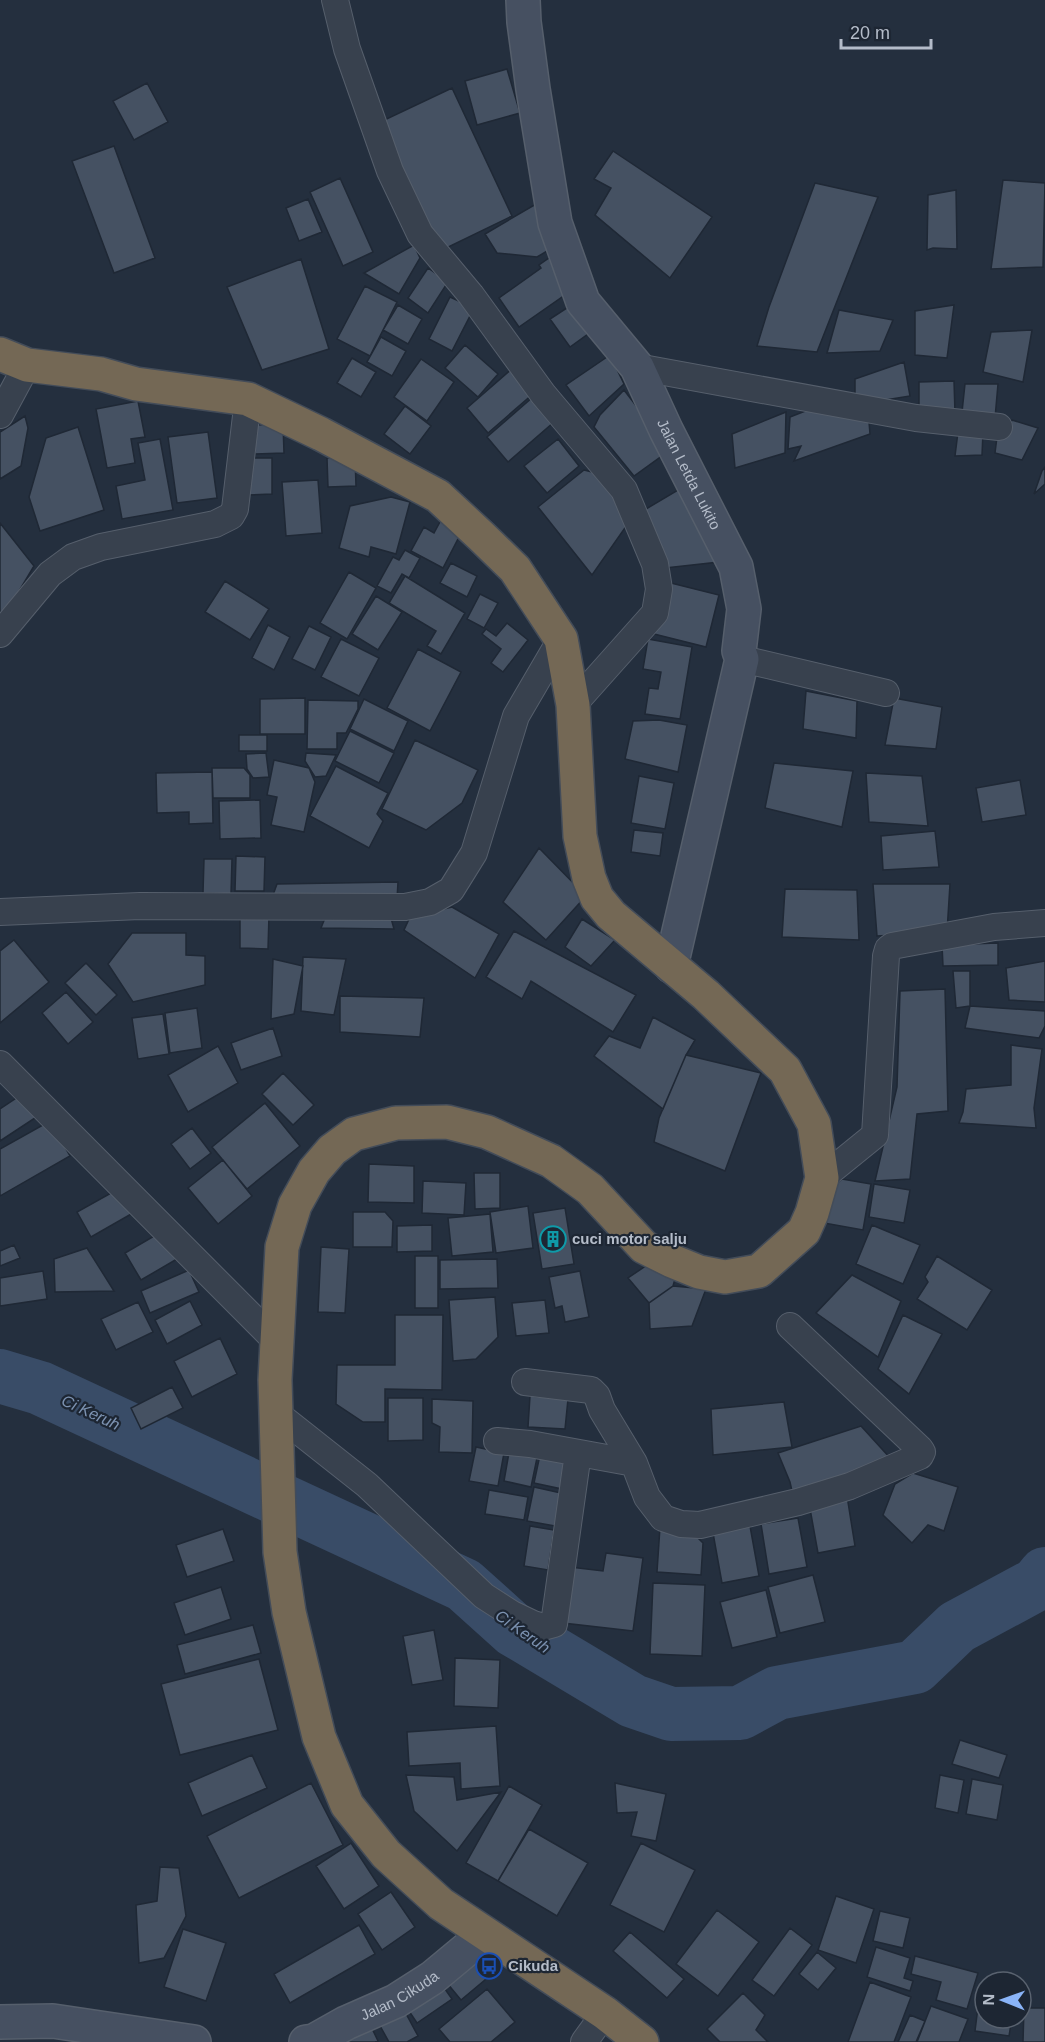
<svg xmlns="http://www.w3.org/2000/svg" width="1045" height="2042" font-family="Helvetica,sans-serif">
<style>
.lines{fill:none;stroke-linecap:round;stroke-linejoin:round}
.river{stroke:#394c67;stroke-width:54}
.building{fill:#455162;stroke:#1f2835;stroke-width:1.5}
.street-casing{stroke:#565f6c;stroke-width:28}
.secondary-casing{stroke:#565f6c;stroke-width:36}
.highway-casing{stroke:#434c59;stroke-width:36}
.street{stroke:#38414e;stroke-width:26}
.secondary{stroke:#465061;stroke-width:33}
.highway{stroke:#746855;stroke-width:33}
.labels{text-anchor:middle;stroke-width:4.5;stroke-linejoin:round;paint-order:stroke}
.street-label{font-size:15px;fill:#b4bcc9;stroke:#1d2633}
.poi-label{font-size:15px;font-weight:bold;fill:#b4bcc9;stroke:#1d2633;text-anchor:start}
.water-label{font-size:16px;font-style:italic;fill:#7c92b1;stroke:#1d2633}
</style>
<rect width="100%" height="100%" fill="#242f3e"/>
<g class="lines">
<path class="river" d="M0,1376L40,1388L464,1585L514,1630L633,1701L671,1714L740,1713L777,1693L915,1667L957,1627L1037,1584L1045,1574"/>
</g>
<path class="building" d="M507,69L520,113L477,125L465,81Z
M147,83L168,122L134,140L113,101Z
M452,88L512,216L438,252L378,123Z
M114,146L155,258L114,273L72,161Z
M613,151L712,217L670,278L595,215L611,188L594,179Z
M340,178L373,252L343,266L310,192Z
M1003,180L1045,183L1043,267L991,269Z
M815,183L878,197L817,352L757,346L769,307Z
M956,190L957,249L933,248L927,250L928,195Z
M308,199L322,232L299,241L286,208Z
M536,204L559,244L537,257L497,253L485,234Z
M414,245L420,258L399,294L364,273Z
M549,258L572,290L519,327L499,298L541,268L539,265Z
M301,259L329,349L262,370L227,287Z
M428,268L448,282L428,313L408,298Z
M365,286L397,302L370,356L337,339Z
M450,297L474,308L452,351L429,339Z
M579,300L599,326L570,347L550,319Z
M398,305L422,319L408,344L383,330Z
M954,305L947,358L915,355V311Z
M839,310L893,320L880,351L827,353Z
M1032,330L1023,382L983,372L991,332Z
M381,337L406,351L392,376L367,362Z
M465,345L498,374L478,397L445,368Z
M610,355L624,384L589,416L566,385Z
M352,358L376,372L361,397L337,383Z
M421,359L454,382L427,421L394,397Z
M904,362L910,396L879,401L855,396V379Z
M513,368L534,393L488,433L467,408Z
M954,381L955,413L919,408V382Z
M965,384H998L995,418L962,412Z
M624,390L670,450L634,476L594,427L600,415Z
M533,397L554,422L508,462L487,437Z
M138,401L145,437L131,439L135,463L107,468L96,409Z
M405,406L431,426L410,454L384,434Z
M813,408L869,422L870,434L794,461L801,446L788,449L790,417Z
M786,412L785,453L735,468L732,434Z
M25,416L28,428L21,466L0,479V432Z
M1012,420L1038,428L1022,460L995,453L997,437L1008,430Z
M283,424L284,453L255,454L254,425Z
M78,427L104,510L40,531L29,497L46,438Z
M208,432L217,498L177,503L168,437Z
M958,432H983L982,455L955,456Z
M160,439L173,510L122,519L116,486L145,480L138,443Z
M558,439L579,466L547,493L524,466Z
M355,457L356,486L328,487L327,458Z
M246,458H272V494L247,495Z
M1045,467V484L1034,494L1042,471Z
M584,470L604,475L627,525L592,575L538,507Z
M318,480L322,533L286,536L282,482Z
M683,487L719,562L665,568L641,512Z
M391,497L410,502L396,554L371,547L369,557L339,548L350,506Z
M441,520L462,531L443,568L411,551L424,527L434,533Z
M0,523L34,566L0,623Z
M405,550L420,558L409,578L402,574L391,593L377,586L393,557L399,560Z
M451,563L477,576L467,597L440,583Z
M349,572L376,588L347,639L320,623Z
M405,576L465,613L441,654L427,646L436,631L389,603Z
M225,581L269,609L250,640L205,612Z
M667,582L719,595L706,647L654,634Z
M480,594L498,603L484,628L467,619Z
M376,596L402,612L378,650L352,634Z
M507,623L528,640L503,672L491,663L501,649L482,634L486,629L496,636Z
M268,625L290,637L274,670L252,658Z
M309,626L331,637L315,670L292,659Z
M341,639L379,658L359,696L321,677Z
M648,639L692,647L680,719L645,714L649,688L658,689L661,672L643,669Z
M418,649L461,672L430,731L387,708Z
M806,691L857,701L856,738L803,729Z
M305,698V734H260V699Z
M894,698L942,707L936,749L885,745Z
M364,699L408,721L394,751L350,729Z
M308,700L358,701V709L346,733H337V749H307Z
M659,720L687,725L678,772L625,759L633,721Z
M350,731L394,753L379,783L335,761Z
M239,735H267V751H239Z
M415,740L478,770L462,803L426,830L382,809Z
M266,753L269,777L253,778L247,769L246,754Z
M306,753L336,755L326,776L315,777L305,761Z
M274,760L309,768L315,782L304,832L271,825L277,797L267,795Z
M774,763L853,771L842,827L765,808Z
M336,766L388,793L377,814L383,821L369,848L310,816Z
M212,768H244L250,775V798H213Z
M212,772L213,823L189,824V812L157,813L156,773Z
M866,773L922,776L928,826L869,822Z
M639,776L674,783L665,829L631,823Z
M1020,780L1026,815L982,822L976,788Z
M260,800L261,838L220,839L219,801Z
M634,830L663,833L660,856L631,852Z
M935,831L939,867L883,870L881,836Z
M539,848L586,896L546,940L503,902Z
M236,856L265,857L264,891H235Z
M204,859H232L231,894L203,893Z
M398,882L397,899L273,895L277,884Z
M873,884H950L947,932L877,936Z
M785,889L857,890L859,940L782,937Z
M452,907L499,934L475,978L404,930L410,917Z
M240,914L269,915L268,949L240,948Z
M325,918H391L394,929L321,928Z
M582,919L615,940L591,966L565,947Z
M514,931L636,995L613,1032L531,981L522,999L486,977Z
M132,933H186V955L205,956V985L133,1002L108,964Z
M14,940L49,982L0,1023V951Z
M998,943V965L943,966L942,945Z
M303,957L346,959L334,1015L301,1011Z
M273,959L303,966L294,1014L271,1019Z
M1045,961V1002L1009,1000L1006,968Z
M86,963L117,995L96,1015L65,983Z
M953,971H970V1006L956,1008Z
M945,989L948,1111L917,1114L910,1179L875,1181L897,1087L900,991Z
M66,992L93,1022L68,1044L42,1013Z
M340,996L424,998L420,1037L340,1032Z
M970,1006L1045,1011V1026L1039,1038L965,1028Z
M197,1008L202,1048L170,1053L165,1013Z
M163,1014L169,1054L138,1059L132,1018Z
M653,1017L695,1040L686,1055L663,1109L594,1056L609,1036L640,1048Z
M273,1028L282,1056L241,1070L231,1043Z
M1011,1045L1042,1049L1034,1108L1036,1128L959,1123L963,1112L966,1089L1011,1085Z
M218,1046L238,1083L188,1112L168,1075Z
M686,1055L761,1073L725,1171L654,1142L659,1118Z
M283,1073L314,1105L293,1125L262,1094Z
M24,1093L38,1116L0,1141V1109Z
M265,1103L300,1146L247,1189L212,1147Z
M50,1121L70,1156L0,1196V1149Z
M192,1128L211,1153L190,1169L171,1144Z
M223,1160L252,1196L218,1224L188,1188Z
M369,1164L414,1166V1203L368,1202Z
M474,1173H500V1208L475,1209Z
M842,1179L871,1184L863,1230L824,1223L831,1188Z
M423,1181L466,1183L464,1215L422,1213Z
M874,1184L910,1190L904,1223L869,1217Z
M120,1188L133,1213L91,1237L77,1212Z
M528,1206L533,1248L496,1253L490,1212Z
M565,1208L574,1264L542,1269L533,1213Z
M353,1212H385L393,1221L392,1247H353Z
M490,1214L493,1252L452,1256L448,1218Z
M432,1225V1251L397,1252V1226Z
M872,1225L920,1245L903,1284L856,1264Z
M161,1232L177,1259L141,1280L125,1253Z
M14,1245L20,1258L0,1266V1251Z
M321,1247L349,1249L345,1313L318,1312Z
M87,1248L114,1291L55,1292L54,1259Z
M415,1256H438V1308H415Z
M937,1256L992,1290L967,1330L917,1299L928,1282L925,1277Z
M497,1259L498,1288L440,1289V1260Z
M653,1261L677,1272L673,1286L649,1303L628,1278Z
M189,1270L199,1292L150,1313L141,1291Z
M43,1271L47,1299L0,1306V1278Z
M580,1271L589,1317L565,1322L562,1306L555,1308L549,1277Z
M852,1275L901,1301L878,1357L816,1313Z
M673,1286L706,1289L692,1326L650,1329L649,1303Z
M495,1297L498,1337L476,1359L453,1361L449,1300Z
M545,1300L549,1333L516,1336L512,1303Z
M190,1301L202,1325L167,1344L155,1320Z
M138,1302L153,1332L116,1350L101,1319Z
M395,1315H443L442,1390L385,1389V1422H363L336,1404L337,1365H395Z
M903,1315L942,1334L909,1394L878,1369Z
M220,1338L237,1374L192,1397L174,1361Z
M172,1387L183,1408L141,1429L131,1408Z
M530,1396L568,1399L565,1429L528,1427Z
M388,1398H423V1440L388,1441Z
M432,1399L473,1401L472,1453L439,1452L440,1427L432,1423Z
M784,1402L792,1447L713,1455L711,1409Z
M861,1426L891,1459L794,1500L790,1482L778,1453Z
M476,1447L504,1453L498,1486L469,1481Z
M510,1447L538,1453L531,1487L504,1481Z
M541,1450L569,1455L562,1489L534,1483Z
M913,1473L958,1487L944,1531L928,1525L912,1543L883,1515L895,1484Z
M534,1487L561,1493L555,1526L527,1521Z
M489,1490L528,1497L524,1520L485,1514Z
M847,1496L855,1546L818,1553L809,1503Z
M798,1518L807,1567L769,1574L761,1524Z
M530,1526L554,1530L548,1570L524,1566Z
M750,1526L759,1576L722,1583L713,1533Z
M660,1527L688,1528L703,1543L701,1575L657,1572Z
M223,1529L234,1561L187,1577L176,1545Z
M606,1553L643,1558L633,1631L563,1623L570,1567L603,1571Z
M813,1575L825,1622L780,1633L768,1587Z
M653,1583L705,1585L702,1656L650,1654Z
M221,1587L231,1619L185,1635L174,1603Z
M766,1590L777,1637L732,1648L720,1602Z
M253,1625L261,1653L185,1674L177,1645Z
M434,1630L443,1680L412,1685L403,1636Z
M455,1658L500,1660L498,1708L454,1706Z
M259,1659L278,1730L180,1755L161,1684Z
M496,1726L500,1786L461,1789L460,1763L409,1766L407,1732Z
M960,1740L1007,1755L999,1778L952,1764Z
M252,1755L267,1788L202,1816L188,1783Z
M406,1775L454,1777L457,1800L501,1792L457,1851L414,1811Z
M940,1775L964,1780L958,1813L935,1808Z
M972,1779L1003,1785L997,1820L966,1814Z
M311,1783L343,1845L239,1898L207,1836Z
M615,1783L666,1794L656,1841L631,1836L637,1812L617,1813Z
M509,1786L542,1805L498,1881L466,1863Z
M529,1829L588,1863L557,1916L498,1881Z
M351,1843L379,1886L344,1909L316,1866Z
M641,1843L695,1870L664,1932L610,1905Z
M160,1867L179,1868L186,1916L164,1958L139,1963L136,1905L157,1901Z
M391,1892L415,1927L382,1950L358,1914Z
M836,1896L874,1909L856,1963L818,1950Z
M717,1910L759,1942L718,1996L676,1964Z
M880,1911L910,1918L903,1948L873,1941Z
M359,1925L375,1954L290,2003L274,1974Z
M790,1928L812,1945L774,1996L752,1980Z
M183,1929L226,1943L206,2001L164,1987Z
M630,1932L684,1979L667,1998L613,1951Z
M478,1946L498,1969L461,2000L442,1977Z
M876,1947L910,1958L904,1978L913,1981L910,1991L867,1977Z
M817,1952L836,1968L818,1990L799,1974Z
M915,1956L978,1973L967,2009L936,2000L941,1982L911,1974Z
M440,1982L452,1999L417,2023L405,2005Z
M870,1982L911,1997L894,2042H848Z
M487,1989L515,2022L491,2042H450L439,2029Z
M743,1993L765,2015L756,2030L768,2042H720L707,2029Z
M931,2006L968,2019L959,2042H917Z
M978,2007L985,2008V2018H1012L1009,2036L975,2031Z
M1024,2008H1045V2042H1023Z
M404,2010L418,2036L407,2042H389L379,2024Z
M910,2015L925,2021L916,2042H898Z
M368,2020L378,2041L375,2042H322Z"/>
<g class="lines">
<g class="street-casing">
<path id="street" d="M335,0L347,49L390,171L420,234L471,295L543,394L624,490L655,564L659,589L655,613L573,705
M637,367L916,418L999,427
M0,415L27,365
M0,634L50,574L73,557L101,547L215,524L231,516L235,509L248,399
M742,659L886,693
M0,912L140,906L405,907L430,902L451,890L474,853L516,716L561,639
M0,1064L277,1342
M822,1178L875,1135L886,956L888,949L892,946L994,927L1045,923
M525,1382L591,1390L597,1396L602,1410L634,1463
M276,1413L367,1485L484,1596L512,1614L533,1624L543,1627L554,1624L578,1453
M497,1441L530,1444L634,1463L647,1497L663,1518L681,1524L700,1525L798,1502L850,1486L920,1456L922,1452L920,1449L790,1326
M584,2042L605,2013"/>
</g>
<g class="secondary-casing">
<g id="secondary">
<path id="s1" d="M523,0L524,22L533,89L555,223L583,302L637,367L666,430L736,567L744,609L739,651L742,659L671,966"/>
<path d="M0,2022L53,2021L194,2042"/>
<path id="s2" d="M306,2042L314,2041L346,2023L396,2001L432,1978L485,1934"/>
</g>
</g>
<g class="highway-casing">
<path id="highway" d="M0,354L27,365L101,374L136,384L248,399L321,434L438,496L481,536L515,569L561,639L573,705L580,836L589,878L597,898L611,915L706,995L785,1070L814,1124L822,1178L812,1213L804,1231L759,1271L725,1277L699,1272L672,1261L644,1247L590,1189L551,1161L487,1132L447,1122L396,1123L354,1134L332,1150L314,1171L295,1205L282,1247L275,1380L280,1552L289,1612L319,1737L347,1805L386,1854L441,1904L605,2013L642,2042"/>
</g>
<use href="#street" class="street"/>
<use href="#secondary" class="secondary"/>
<use href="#highway" class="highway"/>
</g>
<defs>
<g id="building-ring" transform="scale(1.35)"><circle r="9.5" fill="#1d2633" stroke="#0f9aa8" stroke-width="1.5"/><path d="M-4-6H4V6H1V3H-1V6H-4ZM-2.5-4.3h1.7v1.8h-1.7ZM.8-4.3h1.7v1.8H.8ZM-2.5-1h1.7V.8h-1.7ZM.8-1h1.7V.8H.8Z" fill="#0f9aa8"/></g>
<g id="bus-ring" transform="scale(1.35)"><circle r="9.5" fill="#1d2633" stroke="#1a4fb4" stroke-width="1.5"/><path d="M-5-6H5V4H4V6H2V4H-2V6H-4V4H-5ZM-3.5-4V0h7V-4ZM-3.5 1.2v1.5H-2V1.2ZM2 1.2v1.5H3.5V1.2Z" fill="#1a4fb4"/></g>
</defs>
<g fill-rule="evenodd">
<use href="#building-ring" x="553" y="1239"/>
<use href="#bus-ring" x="489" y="1966"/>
</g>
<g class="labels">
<g class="street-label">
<text dy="5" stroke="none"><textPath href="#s1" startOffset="513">Jalan Letda Lukito</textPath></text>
<text dy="5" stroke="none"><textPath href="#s2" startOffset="105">Jalan Cikuda</textPath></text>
</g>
<g class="poi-label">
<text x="572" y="1244">cuci motor salju</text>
<text x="508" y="1971">Cikuda</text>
</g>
<g class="water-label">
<text transform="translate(91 1412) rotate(25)" y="6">Ci Keruh</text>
<text transform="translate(523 1631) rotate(35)" y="6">Ci Keruh</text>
</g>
</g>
<g transform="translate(1003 2000) rotate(271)"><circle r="28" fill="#1d2633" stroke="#59626f" stroke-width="1.5"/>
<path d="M0-4.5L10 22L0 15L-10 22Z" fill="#8ab4f8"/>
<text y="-9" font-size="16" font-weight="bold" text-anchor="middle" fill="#b4bcc9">N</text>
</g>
<path d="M841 39v9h90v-9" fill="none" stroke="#b4bcc9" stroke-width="3"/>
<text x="850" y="39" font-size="18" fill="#b4bcc9" stroke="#1d2633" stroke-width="4.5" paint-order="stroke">20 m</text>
</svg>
